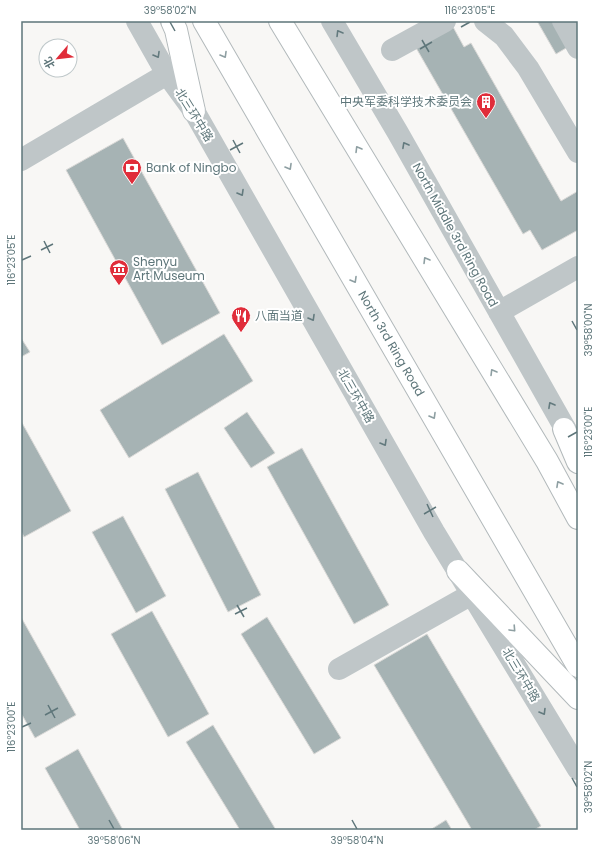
<svg xmlns="http://www.w3.org/2000/svg" width="599" height="851" font-family="Poppins,'Noto Sans SC',sans-serif">
<style>
.building{fill:#a6b3b4;stroke:#dad9d7}
.lines{fill:none;stroke-linecap:round;stroke-linejoin:round}
.highway-casing{stroke:#b2b9bb;stroke-width:24}
.minor{stroke:#bfc6c8;stroke-width:22}
.highway{stroke:#fff;stroke-width:22}
.oneway{stroke:#637a7e}
.oneway2{stroke:#8e9fa2}
.ticks{fill:none;stroke:#5e767a;stroke-width:1.5}
.labels{text-anchor:middle;stroke-width:4;stroke-linejoin:round;paint-order:stroke}
.poi-label{font-size:12px;fill:#5e767a;stroke:#fff;text-anchor:start}
.street-label{font-size:12px;fill:#5e767a;stroke:#fff}
.neatline{fill:none;stroke:#5e767a;stroke-width:1.5}
.ticks-label{font-size:10px;text-anchor:middle;fill:#5e767a}
</style>
<rect width="100%" height="100%" fill="#f8f7f5"/>
<path class="building" d="M537,21H578V41L556,54Z
M452,25L464,47L471,43L561,201L578,191V230L542,250L530,230L523,234L415,46Z
M123,138L220,313L162,345L66,170Z
M224,334L253,381L129,458L100,410Z
M21,338L30,352L21,357Z
M247,412L275,453L251,468L224,428Z
M21,421L71,511L24,537L21,531Z
M302,448L389,605L354,624L267,467Z
M198,472L261,595L228,612L165,489Z
M123,516L166,596L136,613L92,532Z
M152,611L209,714L168,737L111,634Z
M21,617L76,715L35,738L21,713Z
M267,617L341,738L314,754L241,634Z
M427,634L541,826L534,830H472L374,665Z
M213,725L276,830H240L186,742Z
M78,749L123,830H80L45,768Z
M446,820L452,830H430Z"/>
<g class="lines">
<g class="highway-casing">
<g id="highway">
<path d="M172,21L176,30L194,111"/>
<path id="s1" d="M204,21L578,666"/>
<path d="M280,21L547,461L578,518"/>
<path d="M564,429L578,462"/>
<path d="M458,571L578,698"/>
</g>
</g>
<path class="minor" d="M137,21L167,74L194,111L434,532L578,769
M332,21L398,133L575,446
M485,21L504,36L528,68L578,152
M563,21L578,48
M392,50L445,21
M21,160L167,74
M499,312L578,267
M339,669L472,594"/>
<use href="#highway" class="highway"/>
</g>
<defs><path id="oneway-chevron" d="M-2-3.5L2.5 0L-2 3.5" fill="none" stroke-width="1.6" stroke-linecap="round" stroke-linejoin="round"/></defs>
<g class="oneway">
<use href="#oneway-chevron" transform="translate(339 33) rotate(-121)"/>
<use href="#oneway-chevron" transform="translate(157 55) rotate(60)"/>
<use href="#oneway-chevron" transform="translate(405 145) rotate(-119)"/>
<use href="#oneway-chevron" transform="translate(241 193) rotate(60)"/>
<use href="#oneway-chevron" transform="translate(312 318) rotate(60)"/>
<use href="#oneway-chevron" transform="translate(551 405) rotate(-119)"/>
<use href="#oneway-chevron" transform="translate(384 443) rotate(60)"/>
<use href="#oneway-chevron" transform="translate(543 712) rotate(59)"/>
</g>
<g class="oneway2">
<use href="#oneway-chevron" transform="translate(224 55) rotate(60)"/>
<use href="#oneway-chevron" transform="translate(358 149) rotate(-121)"/>
<use href="#oneway-chevron" transform="translate(289 167) rotate(60)"/>
<use href="#oneway-chevron" transform="translate(426 260) rotate(-121)"/>
<use href="#oneway-chevron" transform="translate(354 280) rotate(60)"/>
<use href="#oneway-chevron" transform="translate(493 372) rotate(-121)"/>
<use href="#oneway-chevron" transform="translate(433 416) rotate(60)"/>
<use href="#oneway-chevron" transform="translate(559 484) rotate(-119)"/>
<use href="#oneway-chevron" transform="translate(513 629) rotate(47)"/>
</g>
<path class="ticks" d="M170,22L175,31M461,27L470,22M422,40L429,52M420,49L432,42M233,140L240,153M230,150L243,143M44,241L50,253M41,250L53,244M22,260L31,256M572,321L577,330M568,437L577,432M427,504L433,517M424,514L436,507M237,605L244,617M235,614L247,608M48,705L55,718M45,715L58,708M22,727L31,723M572,778L577,787M109,820L114,829M352,820L357,829"/>
<defs>
<g id="building-pin" transform="scale(1)"><path d="M0 17L-7.5 6A9.5 9.5 0 1 1 7.5 6Z" fill="#e02d3a" stroke="#fff"/><path d="M-4-6H4V6H1V3H-1V6H-4ZM-2.5-4.3h1.7v1.8h-1.7ZM.8-4.3h1.7v1.8H.8ZM-2.5-1h1.7V.8h-1.7ZM.8-1h1.7V.8H.8Z" fill="#fff"/></g>
<g id="bank-pin" transform="scale(1)"><path d="M0 17L-7.5 6A9.5 9.5 0 1 1 7.5 6Z" fill="#e02d3a" stroke="#fff"/><path d="M-6-4H6V4H-6ZM0-2.3a2.3 2.3 0 1 0 0 4.6a2.3 2.3 0 1 0 0-4.6Z" fill="#fff"/></g>
<g id="museum-pin" transform="scale(1)"><path d="M0 17L-7.5 6A9.5 9.5 0 1 1 7.5 6Z" fill="#e02d3a" stroke="#fff"/><path d="M0-6L6-3V-2H-6V-3ZM-5-1h2V3h-2ZM-1-1h2V3h-2ZM3-1h2V3H3ZM-6 4H6V6H-6Z" fill="#fff"/></g>
<g id="restaurant-pin" transform="scale(1)"><path d="M0 17L-7.5 6A9.5 9.5 0 1 1 7.5 6Z" fill="#e02d3a" stroke="#fff"/><path d="M-5-6h1v4h1v-4h1v4h1v-4h1v5L-1.5 .5V6h-2V.5L-5-1ZM5-6V6H3V1.5H1.5Q1.5-4 5-6Z" fill="#fff"/></g>
</defs>
<g fill-rule="evenodd">
<use href="#building-pin" x="486" y="102"/>
<use href="#bank-pin" x="132" y="168"/>
<use href="#museum-pin" x="119" y="269"/>
<use href="#restaurant-pin" x="241" y="316"/>
</g>
<g class="labels">
<g class="poi-label">
<text x="472" y="106" text-anchor="end">中央军委科学技术委员会</text>
<text x="146" y="172">Bank of Ningbo</text>
<text x="133" y="266">Shenyu<tspan x="133" dy="14">Art Museum</tspan></text>
<text x="255" y="320">八面当道</text>
</g>
<g class="street-label">
<text transform="translate(194 115) rotate(58)" y="4">北三环中路</text>
<text transform="translate(455 235) rotate(61)" y="4">North Middle 3rd Ring Road</text>
<text dy="4" stroke="none"><textPath href="#s1" startOffset="373">North 3rd Ring Road</textPath></text>
<text transform="translate(356 396) rotate(60)" y="4">北三环中路</text>
<text transform="translate(521 675) rotate(59)" y="4">北三环中路</text>
</g>
</g>
<rect width="599" height="851" fill="none" stroke="#ffffff" stroke-width="44"/>
<g transform="translate(58 58) rotate(242)"><circle r="19" fill="#ffffff" stroke="#bfc8ca"/>
<path d="M0-3L7 15L0 10L-7 15Z" fill="#e02d3a"/>
<text y="-6" font-size="11" font-weight="bold" text-anchor="middle" fill="#5e767a">北</text>
</g>
<rect x="22" y="22" width="555" height="807" class="neatline"/>
<g class="ticks-label">
<text x="170" y="14">39°58'02"N</text>
<text x="470" y="14">116°23'05"E</text>
<text transform="translate(11 260) rotate(-90)" y="4">116°23'05"E</text>
<text transform="translate(588 330) rotate(-90)" y="4">39°58'00"N</text>
<text transform="translate(588 432) rotate(-90)" y="4">116°23'00"E</text>
<text transform="translate(11 727) rotate(-90)" y="4">116°23'00"E</text>
<text transform="translate(588 787) rotate(-90)" y="4">39°58'02"N</text>
<text x="114" y="844">39°58'06"N</text>
<text x="357" y="844">39°58'04"N</text>
</g>
</svg>
